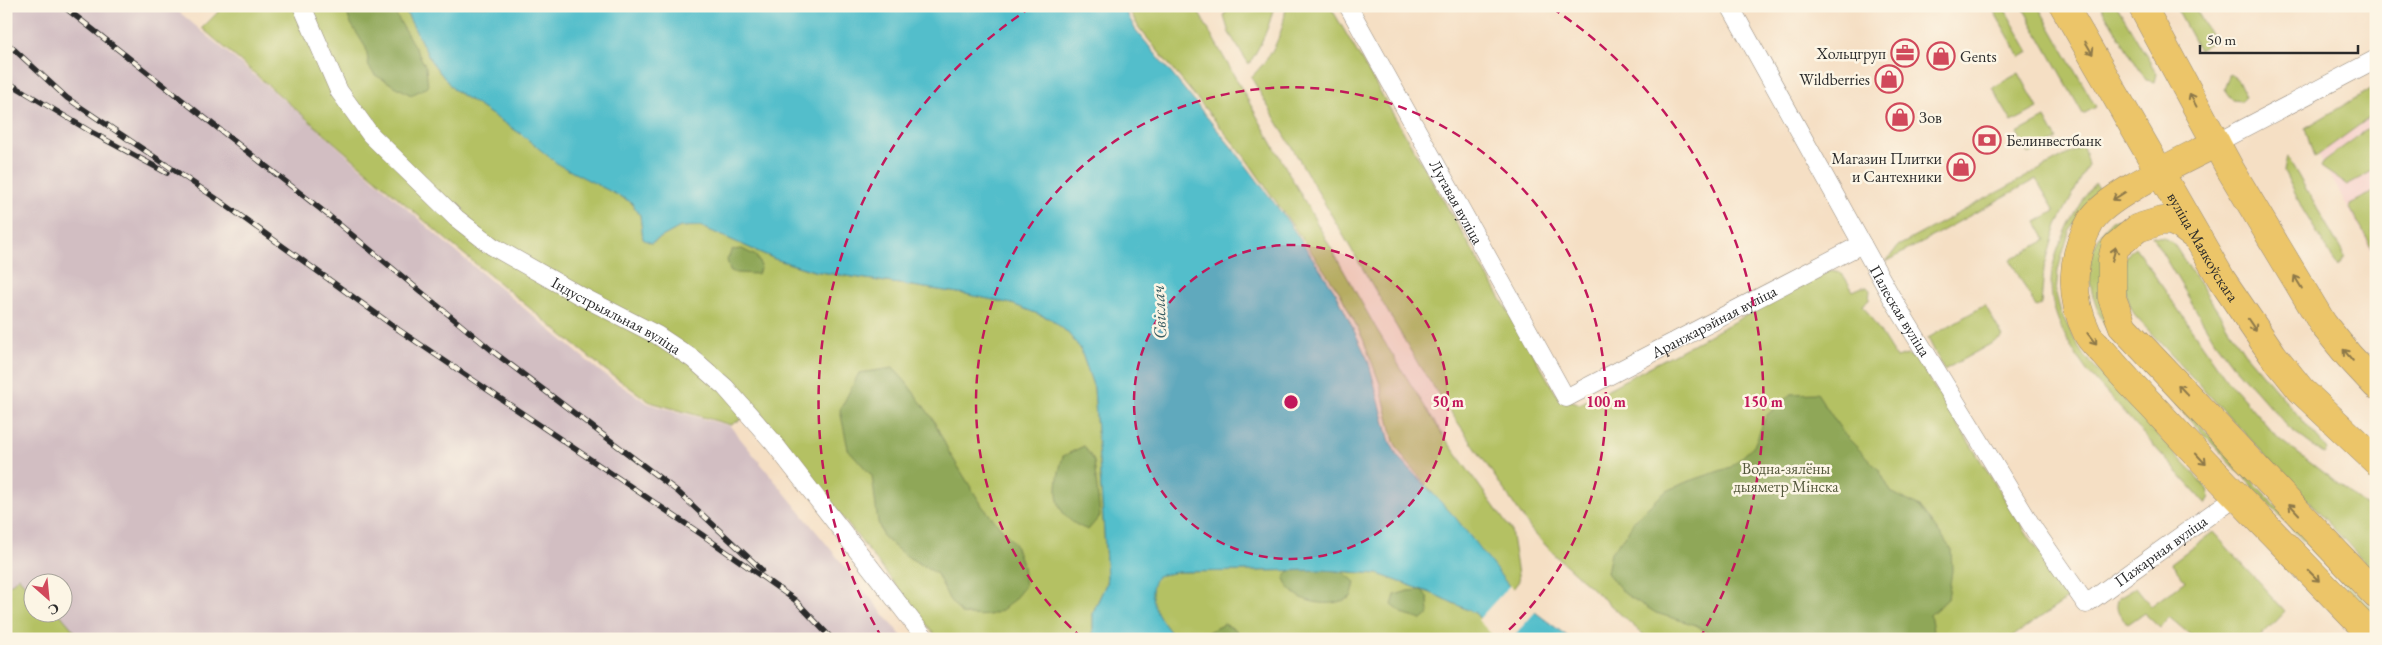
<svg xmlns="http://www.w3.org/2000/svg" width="2382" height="645" font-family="'EB Garamond',serif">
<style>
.built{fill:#f7d0cb}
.industrial{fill:#d2bec2}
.green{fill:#b4c163;stroke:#707647}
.forest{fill:#8fa759;stroke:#5d6942}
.water{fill:#52becb;stroke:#3e747b}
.pier{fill:#f5dfc4}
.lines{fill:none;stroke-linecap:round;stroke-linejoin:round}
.minor-casing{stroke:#908578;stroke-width:19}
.primary-casing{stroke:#908578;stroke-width:29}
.minor{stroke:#fff;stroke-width:18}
.primary{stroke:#ecc569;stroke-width:28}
.rail-casing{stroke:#2b2b2b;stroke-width:5.5}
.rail{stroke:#fcf5e5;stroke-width:4;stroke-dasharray:11;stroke-linecap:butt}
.oneway{stroke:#8c784a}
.ring{fill:none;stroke:#c2185b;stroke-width:2.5;stroke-dasharray:9 6}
.labels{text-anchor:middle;stroke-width:5;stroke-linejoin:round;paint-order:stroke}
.poi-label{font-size:16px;fill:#2b2b2b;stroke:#fcf5e5;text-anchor:end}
.street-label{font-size:16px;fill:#2b2b2b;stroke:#fcf5e5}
.park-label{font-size:16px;fill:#54583c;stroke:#fcf5e5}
.water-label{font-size:18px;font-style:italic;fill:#395e63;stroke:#fcf5e5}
.centre{fill:#c2185b;stroke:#fcf5e5;stroke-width:2.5}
.ring-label{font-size:15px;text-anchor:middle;font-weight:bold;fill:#c2185b;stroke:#fcf5e5;stroke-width:5;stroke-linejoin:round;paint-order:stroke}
</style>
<rect width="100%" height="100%" fill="#fcf5e5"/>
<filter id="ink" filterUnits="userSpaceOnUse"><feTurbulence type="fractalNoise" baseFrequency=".02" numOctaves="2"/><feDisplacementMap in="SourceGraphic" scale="10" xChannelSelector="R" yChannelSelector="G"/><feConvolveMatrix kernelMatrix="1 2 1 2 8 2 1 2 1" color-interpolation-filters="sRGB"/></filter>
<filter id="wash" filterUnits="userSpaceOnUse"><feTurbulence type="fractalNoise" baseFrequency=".0096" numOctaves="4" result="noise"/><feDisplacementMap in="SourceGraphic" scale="20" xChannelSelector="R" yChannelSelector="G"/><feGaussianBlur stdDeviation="1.12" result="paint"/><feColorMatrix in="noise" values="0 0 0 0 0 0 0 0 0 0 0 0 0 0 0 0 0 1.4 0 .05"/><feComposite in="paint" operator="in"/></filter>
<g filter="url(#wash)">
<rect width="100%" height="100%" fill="#f5dfc4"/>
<path class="built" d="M2376,90V258L2306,132Z"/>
<path class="industrial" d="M6,6H172L305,118L448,245L602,373L649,404L730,426L904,639H81L59,613L62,612V582H32V593L18,577L10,585L6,581Z"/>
<path class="green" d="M224,6H403L431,61L453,89L521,134L560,165L631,202L640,215L643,239L651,243L680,227L700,226L775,259L813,271L965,294L1012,304L1051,319L1067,332L1080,348L1094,388L1107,576L1106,584L1093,612V639H938L758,410L731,425L650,402L604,369L449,242L202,28Z
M1127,6H1195L1377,330L1442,434L1511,530L1519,581L1512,590L1403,457L1394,442L1380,384L1363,339L1340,293L1244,156L1139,28Z
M1228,6H1274C1269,28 1261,45 1249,64L1229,33L1224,16Z
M1286,6H1330L1557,395L1580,404L1829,271L1842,273L1853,291L1862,287H1867L1870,290L1869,300L1863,305L1896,358L1907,355L1915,357L2024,529L2070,597L2009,639H1648L1556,556L1532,531L1420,367L1251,77C1272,57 1283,35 1286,6Z
M1991,6H2003L2029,52L2020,57Z
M2022,6H2038L2096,107L2083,114Z
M2100,6H2117L2157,74L2155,82L2146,80Z
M2175,6H2194L2214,41L2199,50Z
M2019,73L2038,108L2012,122L1992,88Z
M2230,74L2238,80L2246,97L2242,101L2232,100L2224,89Z
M2376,86V113L2314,158L2305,128Z
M2045,118L2057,140L2029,155L2017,133Z
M2376,123V169L2347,185L2321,167L2324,161Z
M2083,146L2088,165L2057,225L2044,268L2041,305L2036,307L2010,260L2046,240L2036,222L2055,211L2036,179L1886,262L1898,246Z
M2287,156L2345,257L2338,267L2303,210L2284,171Z
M2094,183L2098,188L2069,232L2058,270L2056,294L2061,313L2082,353L2208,489L2210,497L2206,504L2087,371C2031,292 2046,259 2094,183Z
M2376,191L2372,238L2376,255L2350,208V204Z
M2117,219L2120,224L2118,228L2121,340L2376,613V619L2110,334C2087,295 2078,256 2112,220Z
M2152,236L2164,237L2173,243L2244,352L2327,449L2324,454L2289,428L2231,363L2214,340Z
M2135,247L2226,379L2279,439L2376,513V574L2136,317C2125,298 2114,262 2135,247Z
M1985,305L2003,337L1944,370L1928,338Z
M2213,532L2285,611L2258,639H2195L2169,617L2160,628L2144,613L2128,624C2119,616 2114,610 2119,597L2136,587L2151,606L2185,581L2171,563Z
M1323,570L1378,574L1431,593L1475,613L1499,639H1176C1161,621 1143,599 1156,576L1177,572Z
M18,577L32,593V612L59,613L81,639H6V581L10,585Z"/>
<path class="forest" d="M345,6H391L426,67L428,87L411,95L375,75L369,67L366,48L350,22Z
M742,249L756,256L761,266L758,274L736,273L730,271L727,260L732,250Z
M893,368L906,382L933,419L949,452L983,507L1014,543L1023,566L1025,586C1003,613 997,619 961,614L949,599L937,574L903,554L883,537L878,522L872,476L848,449L840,410L859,373Z
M1817,393L1844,434L1879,470L1891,492L1920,507L1951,549L1952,570L1948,599L1930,615L1933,631L1930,639H1717L1696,625L1656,613L1625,594L1607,573L1611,552L1627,533L1635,519L1665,492L1684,483L1731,467L1754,446L1766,416L1791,394Z
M1084,446L1094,461L1100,516L1088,530C1050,516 1054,489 1063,456Z
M1323,569L1343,572L1355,582L1352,596C1332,610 1292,604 1284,578L1289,571Z
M1422,590L1428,598L1429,614L1422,620L1405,615L1392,605L1395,595L1408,591Z
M1224,624L1235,629L1244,639H1201L1204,634Z"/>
<path class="water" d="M403,6H1123L1135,29L1242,160L1287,220L1336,293L1368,360L1390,442L1398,457L1455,517L1512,590L1527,606L1571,639H1499L1475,613L1431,593L1378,574L1323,570L1177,572L1157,576C1143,599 1161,621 1176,639H1093V612L1106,584L1107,576L1094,388L1080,348L1067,332L1051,319L1012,304L965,294L814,271L775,259L700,226L680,227L651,243L643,239L640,215L631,202L559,165L521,134L453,89L431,61Z"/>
<path class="pier" d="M1510,585L1537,610L1511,639H1496L1478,620Z"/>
</g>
<g filter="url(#ink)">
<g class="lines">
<g class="minor-casing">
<g id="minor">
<path id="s1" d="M302,6L339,91L370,134L456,218L492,246L577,294L657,335L693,359L725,387L773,442L926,639"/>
<path id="s2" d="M1348,6L1566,398L1862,244"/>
<path id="s3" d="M1730,6L1892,298L2035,531L2086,604L2235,497"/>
<path d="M2216,143L2376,59"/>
</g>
</g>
<g class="primary-casing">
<g id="primary">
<path id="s4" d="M2064,6L2222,280L2273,355L2301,390L2376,461"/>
<path d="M2142,6L2230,169L2323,324L2349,356L2376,385"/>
<path d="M2216,143C2187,159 2106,195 2091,221C2071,256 2069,296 2087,333C2090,340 2098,347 2104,353C2120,372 2137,391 2155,409C2226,487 2302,562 2375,639"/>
<path d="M2199,239L2180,225L2171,221H2161L2138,228L2115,247L2112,260V298L2123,327L2376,595"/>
</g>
</g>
<use href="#minor" class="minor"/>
<use href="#primary" class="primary"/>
<g class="rail-casing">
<path id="rail" d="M63,6L328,215L495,353L677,491L762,570
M6,42L67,98L220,201L399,330L701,534L795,600L832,639
M6,81L93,133L167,173"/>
</g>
<use href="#rail" class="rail"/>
</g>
<defs><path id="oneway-shaft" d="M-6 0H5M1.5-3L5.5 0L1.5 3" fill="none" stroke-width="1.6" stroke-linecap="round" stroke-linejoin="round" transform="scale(1.25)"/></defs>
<g class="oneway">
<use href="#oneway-shaft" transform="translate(2089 48) rotate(60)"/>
<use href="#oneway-shaft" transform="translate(2193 100) rotate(-118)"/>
<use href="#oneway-shaft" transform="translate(2119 196) rotate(148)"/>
<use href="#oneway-shaft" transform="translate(2114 254) rotate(-74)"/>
<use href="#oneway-shaft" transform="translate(2298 282) rotate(-121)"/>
<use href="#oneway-shaft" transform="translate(2252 325) rotate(56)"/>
<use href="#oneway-shaft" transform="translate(2092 339) rotate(52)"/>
<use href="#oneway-shaft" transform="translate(2348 355) rotate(-130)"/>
<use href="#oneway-shaft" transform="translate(2183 390) rotate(-133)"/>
<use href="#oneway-shaft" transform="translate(2201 459) rotate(47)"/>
<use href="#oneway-shaft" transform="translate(2294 509) rotate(-133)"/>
<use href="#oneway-shaft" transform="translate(2314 576) rotate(45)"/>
</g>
</g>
<circle cx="1291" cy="402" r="157" fill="#c2185b" fill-opacity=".12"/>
<g class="ring">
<circle cx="1291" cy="402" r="157"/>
<path d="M1082 638A315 315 0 1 1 1500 638"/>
<path d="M882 638A472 472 0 0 1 1030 8M1552 8A472 472 0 0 1 1700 638"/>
</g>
<defs>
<g id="office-ring" transform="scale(1.4375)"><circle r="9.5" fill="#fcf5e5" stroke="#d1495b" stroke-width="1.5"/><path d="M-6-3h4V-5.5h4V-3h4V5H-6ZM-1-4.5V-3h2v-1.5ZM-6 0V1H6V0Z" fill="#d1495b"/></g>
<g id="shop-ring" transform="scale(1.4375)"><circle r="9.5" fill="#fcf5e5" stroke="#d1495b" stroke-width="1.5"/><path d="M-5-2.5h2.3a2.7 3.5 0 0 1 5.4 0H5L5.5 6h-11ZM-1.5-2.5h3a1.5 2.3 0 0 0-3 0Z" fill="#d1495b"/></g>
<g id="bank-ring" transform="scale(1.4375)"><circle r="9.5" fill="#fcf5e5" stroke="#d1495b" stroke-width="1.5"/><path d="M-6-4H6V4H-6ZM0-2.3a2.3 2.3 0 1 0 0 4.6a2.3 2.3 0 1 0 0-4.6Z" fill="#d1495b"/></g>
</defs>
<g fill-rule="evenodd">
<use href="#office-ring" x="1905" y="53"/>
<use href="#shop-ring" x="1941" y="56"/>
<use href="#shop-ring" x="1889" y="79"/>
<use href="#shop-ring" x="1900" y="117"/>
<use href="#bank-ring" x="1987" y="140"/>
<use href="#shop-ring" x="1961" y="167"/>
</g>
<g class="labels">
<g class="poi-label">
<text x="1886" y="59">Хольцгруп</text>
<text x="1960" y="62" text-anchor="start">Gents</text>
<text x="1870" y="85">Wildberries</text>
<text x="1919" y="123" text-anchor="start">Зов</text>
<text x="2006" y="146" text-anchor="start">Белинвестбанк</text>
<text x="1942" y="164">Магазин Плитки<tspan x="1942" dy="18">и Сантехники</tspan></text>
</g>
<g class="street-label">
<text dy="6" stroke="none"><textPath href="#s2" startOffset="224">Лугавая вуліца</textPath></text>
<text dy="6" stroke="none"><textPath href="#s4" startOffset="278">вуліца Маякоўскага</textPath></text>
<text dy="6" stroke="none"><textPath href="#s3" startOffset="349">Палеская вуліца</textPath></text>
<text dy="6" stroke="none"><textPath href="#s1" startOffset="454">Індустрыяльная вуліца</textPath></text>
<text dy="6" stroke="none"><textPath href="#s2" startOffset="615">Аранжарэйная вуліца</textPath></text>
<text dy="6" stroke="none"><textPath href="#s3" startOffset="788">Пажарная вуліца</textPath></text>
</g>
<g class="park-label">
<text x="1786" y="474">Водна-зялёны<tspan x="1786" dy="18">дыяметр Мінска</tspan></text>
</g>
<g class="water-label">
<text transform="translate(1159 312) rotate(-93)" y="6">Свіслач</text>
</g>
</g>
<circle cx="1291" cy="402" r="8" class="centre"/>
<g class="ring-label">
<text x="1448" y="407">50 m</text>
<text x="1606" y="407">100 m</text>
<text x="1763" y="407">150 m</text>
</g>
<rect width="2382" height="645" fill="none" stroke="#fcf5e5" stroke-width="25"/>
<g transform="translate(48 598) rotate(153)"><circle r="24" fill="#fcf5e5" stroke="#a8a49b"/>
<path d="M0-4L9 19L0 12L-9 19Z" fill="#d1495b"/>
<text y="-8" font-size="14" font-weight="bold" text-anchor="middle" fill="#2b2b2b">С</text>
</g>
<path d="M2200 45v8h158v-8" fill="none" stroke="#2b2b2b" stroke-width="2.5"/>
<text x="2207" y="45" font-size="15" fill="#2b2b2b" stroke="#fcf5e5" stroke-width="4" paint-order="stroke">50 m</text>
</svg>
